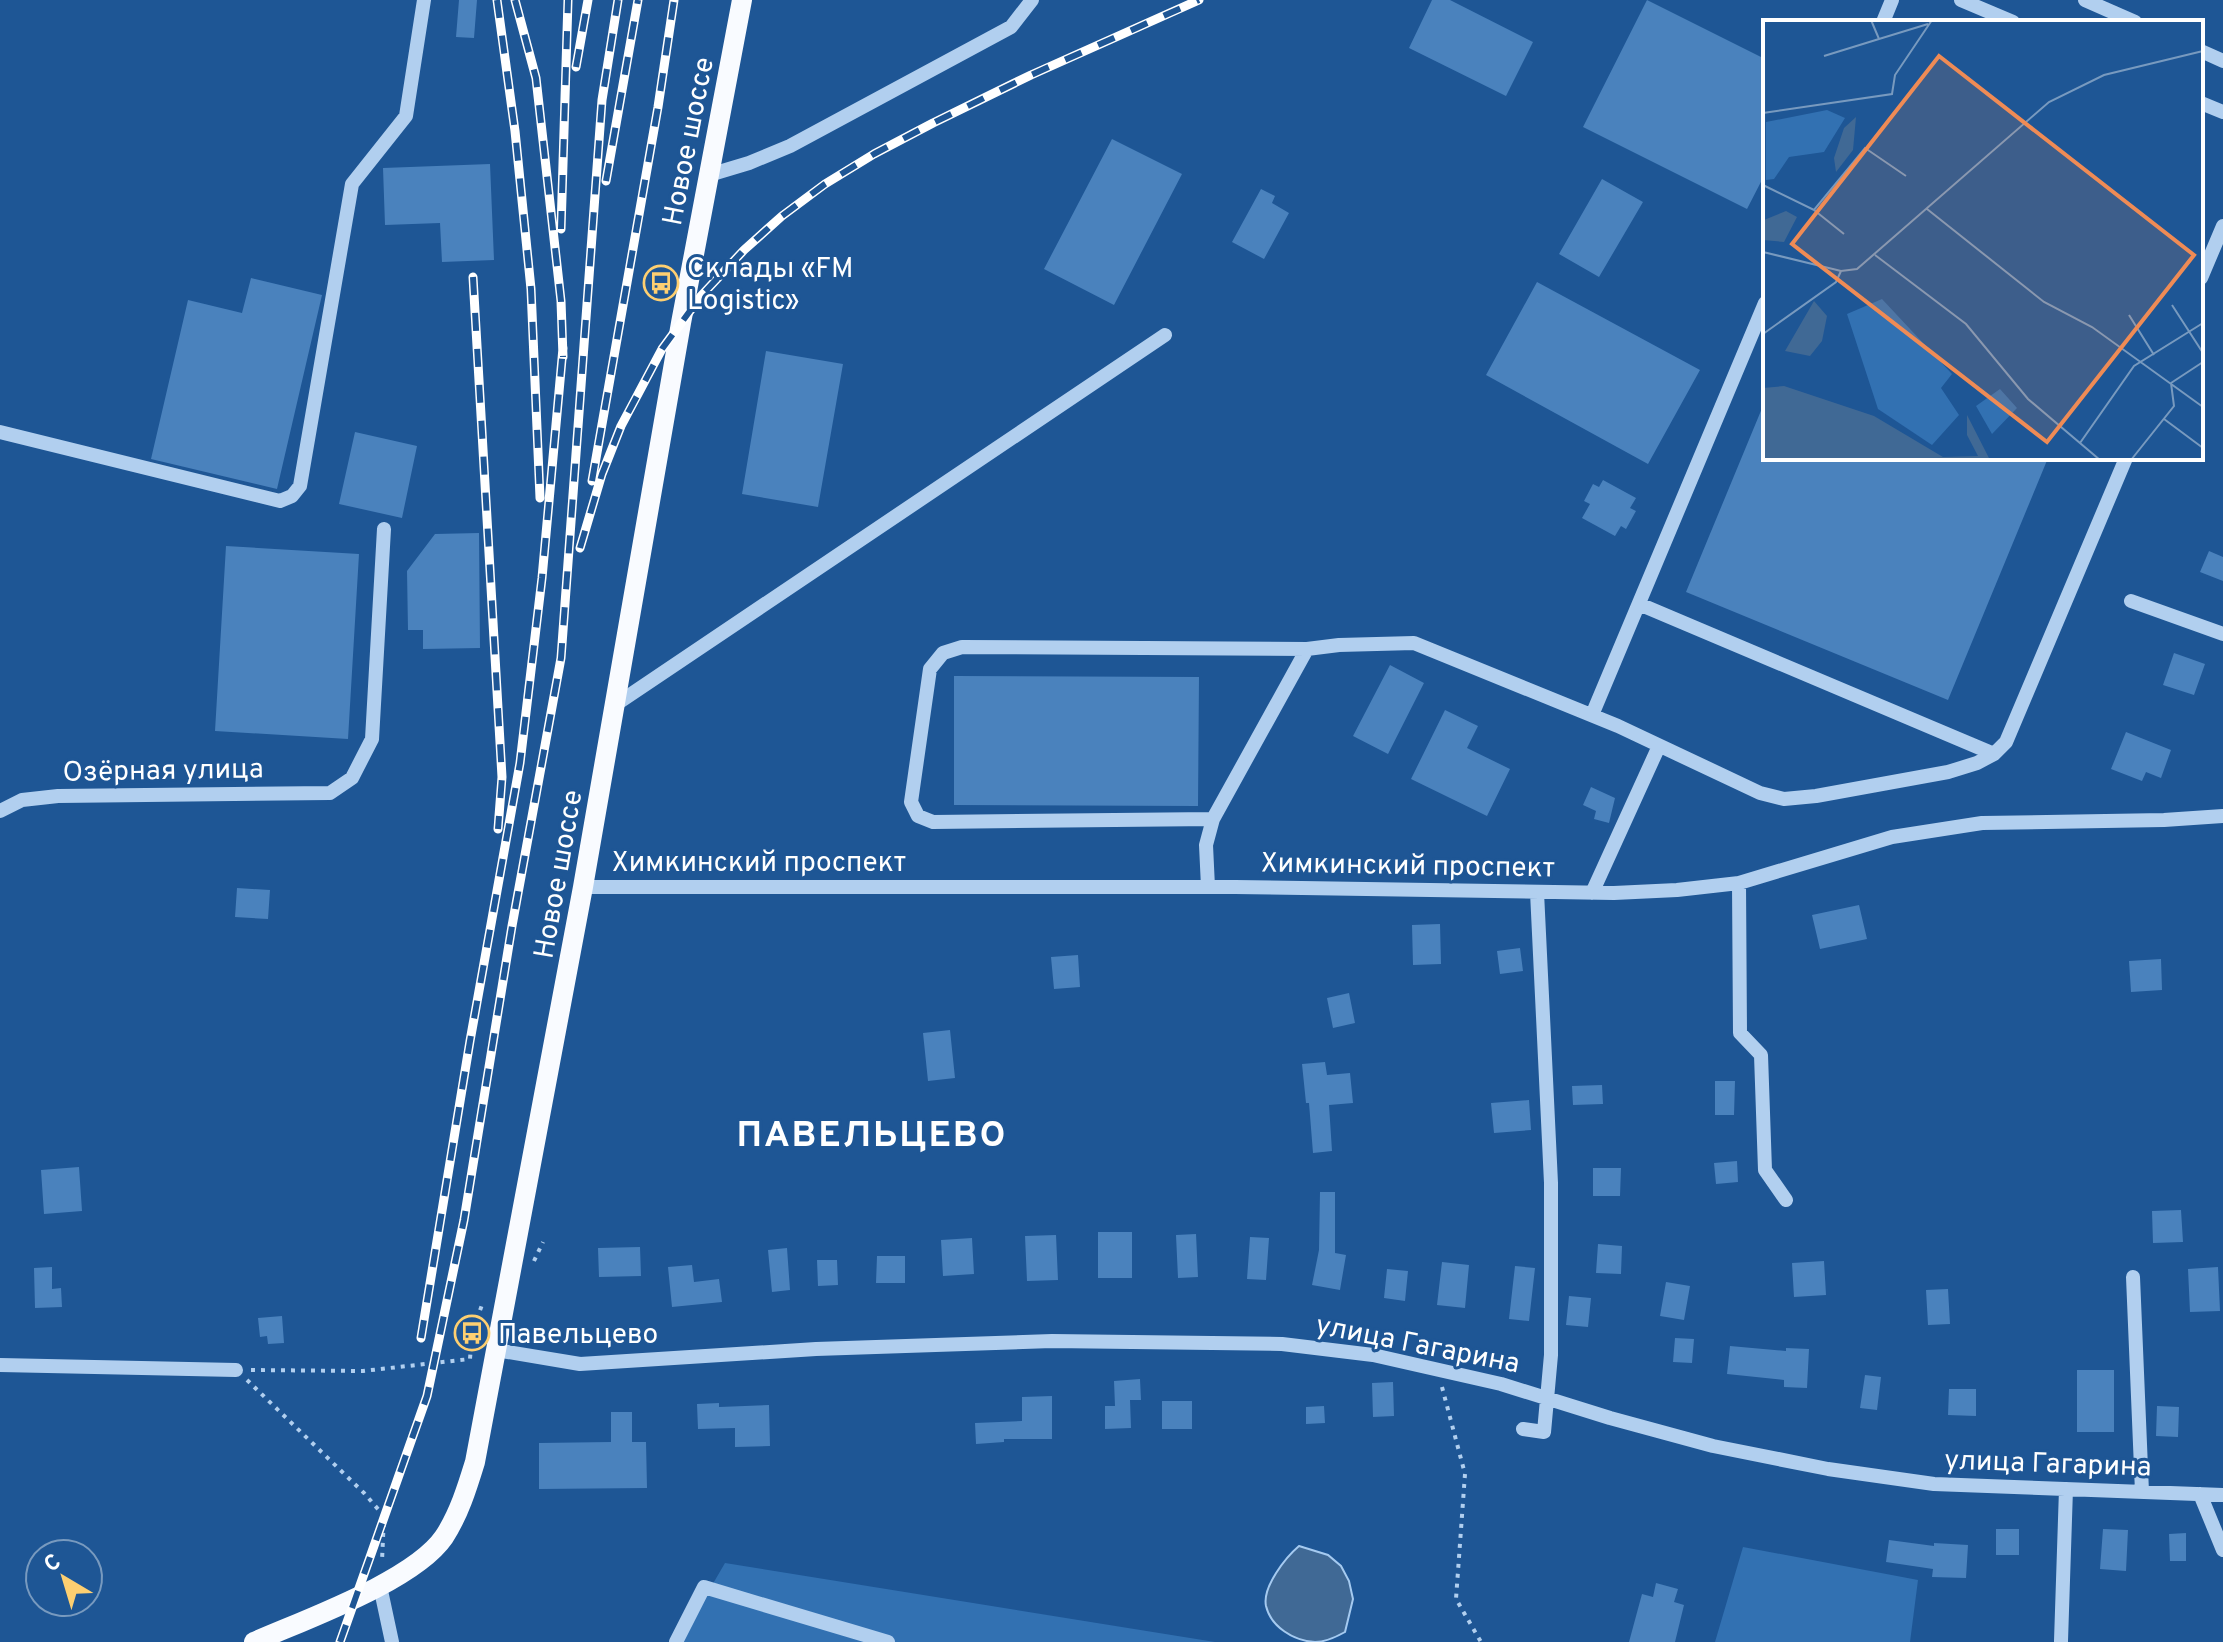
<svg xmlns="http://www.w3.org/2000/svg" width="2223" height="1642" font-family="Overpass,sans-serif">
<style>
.green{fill:#3271b2}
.water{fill:#406995;stroke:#a5caf0;stroke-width:2}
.building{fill:#4a82bd}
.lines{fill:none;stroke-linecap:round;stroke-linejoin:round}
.path{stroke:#b1cfef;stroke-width:4;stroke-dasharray:4 6;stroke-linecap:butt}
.minor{stroke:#b1cfef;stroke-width:14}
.major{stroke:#f9fbff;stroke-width:20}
.rail-casing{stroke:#fff;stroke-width:9}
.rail{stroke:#1e5695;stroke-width:6;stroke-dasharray:18;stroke-linecap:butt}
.labels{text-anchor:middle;stroke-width:6;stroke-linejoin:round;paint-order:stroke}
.street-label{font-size:28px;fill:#fff;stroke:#1e5695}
.poi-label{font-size:28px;fill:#fff;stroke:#1e5695;text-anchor:start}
.district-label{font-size:36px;font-weight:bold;letter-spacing:2px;fill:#fff;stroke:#1e5695}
.inset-road{fill:none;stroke:#789abf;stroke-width:2}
.view{fill:#ef8b55;fill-opacity:0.15;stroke:#ef8b55;stroke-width:4}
.inset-edge{fill:none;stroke:#fff;stroke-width:4}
</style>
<rect width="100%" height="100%" fill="#1e5695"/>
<path class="green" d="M1743,1547L1918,1580L1910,1642H1715Z
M725,1563L1215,1642H679Z"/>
<path class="water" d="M1299,1546L1328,1555L1341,1566L1349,1581L1353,1599L1345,1632C1336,1637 1326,1642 1315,1642C1294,1641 1271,1627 1266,1606C1262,1587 1286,1557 1299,1546Z"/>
<path class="building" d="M459,0H477L474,38L456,37Z
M1432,0H1450L1533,42L1506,96L1409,48Z
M1647,0L1765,59V174L1747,209L1583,127Z
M1112,139L1182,174L1114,305L1044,269Z
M490,164L494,260L442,262L440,223L385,225L383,168Z
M1602,179L1643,202L1599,277L1559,254Z
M1261,189L1275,196L1272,203L1289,213L1264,259L1232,242Z
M251,278L322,295L277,489L151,459L188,300L242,313Z
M1537,282L1700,370L1648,464L1486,375Z
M766,351L843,364L818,507L742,494Z
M1765,401V458H2048L1948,700L1686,592Z
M355,432L417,446L402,518L339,504Z
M1603,480L1636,498L1630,508L1636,511L1626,529L1621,526L1615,536L1582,518L1590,504L1584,501L1593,484L1599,487Z
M479,533L480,648L423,649V630H408L407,571L435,534Z
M226,546L359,554L348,739L215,731Z
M2209,551L2223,557V581L2200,572Z
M2174,653L2205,664L2194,695L2163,685Z
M1390,665L1424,683L1388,754L1353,736Z
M954,676L1199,677L1198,806L954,805Z
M1445,710L1478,726L1467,748L1510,769L1487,816L1411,779Z
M2126,732L2171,750L2161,778L2146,772L2142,781L2111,769Z
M1591,787L1615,798L1609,823L1594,819L1596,811L1583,805Z
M237,888L270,890L268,919L235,917Z
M1859,905L1867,939L1820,949L1812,915Z
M1440,924L1441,964L1413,965L1412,925Z
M1520,948L1523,971L1500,974L1497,951Z
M1078,955L1080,987L1054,989L1051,957Z
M2161,959L2162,990L2131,992L2129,961Z
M1349,993L1355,1023L1333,1028L1327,998Z
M950,1030L955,1078L928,1081L923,1033Z
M1325,1062L1327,1075L1350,1073L1353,1103L1329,1105L1332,1151L1313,1153L1309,1103H1306L1302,1064Z
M1715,1081H1735L1734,1115H1715Z
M1602,1085L1603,1104L1573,1105L1572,1086Z
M1529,1100L1531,1130L1494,1133L1491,1103Z
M1737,1161L1738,1182L1716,1184L1714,1163Z
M79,1167L82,1211L44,1214L41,1170Z
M1593,1168H1621L1620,1196H1593Z
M1320,1192H1335V1253L1346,1255L1340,1290L1312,1285L1319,1250Z
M2181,1210L2183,1242L2153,1243L2152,1211Z
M1098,1232H1132V1278H1098Z
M1196,1234L1198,1277L1178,1278L1176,1235Z
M1056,1235L1058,1280L1027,1281L1025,1236Z
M1250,1237L1269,1238L1266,1280L1247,1279Z
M972,1238L974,1274L943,1276L941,1240Z
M1598,1244L1622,1246L1621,1274L1596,1273Z
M640,1247L641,1276L599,1277L598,1248Z
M787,1248L790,1290L772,1292L768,1250Z
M877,1256H905V1283H876Z
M817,1260H837L838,1285L818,1286Z
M1824,1261L1826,1295L1794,1297L1792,1263Z
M1442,1262L1469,1265L1465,1308L1437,1305Z
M692,1265L694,1282L719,1279L722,1302L672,1307L668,1267Z
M1515,1266L1535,1268L1529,1321L1509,1319Z
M52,1267V1289L61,1288L62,1307L35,1308L34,1268Z
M2218,1267L2220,1311L2190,1312L2188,1269Z
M1387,1269L1408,1271L1405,1301L1384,1298Z
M1666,1282L1690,1286L1684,1320L1660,1316Z
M1948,1289L1950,1324L1928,1325L1926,1290Z
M1569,1296L1591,1298L1588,1327L1566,1325Z
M282,1316L284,1343L268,1344L267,1336L260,1337L258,1318Z
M1675,1338L1694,1339L1692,1363L1673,1362Z
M1730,1346L1786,1351V1348L1809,1349L1807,1388L1784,1387V1380L1727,1374Z
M2077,1370H2114V1432H2077Z
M1865,1375L1881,1377L1877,1410L1860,1408Z
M1140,1379L1141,1400H1130L1131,1428L1105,1429V1406H1115L1114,1381Z
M1393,1382L1394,1416L1373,1417L1372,1383Z
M1949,1389H1976V1416L1948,1415Z
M1052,1396V1439H1004V1442L976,1444L975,1423L1022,1421V1397Z
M1162,1401H1192V1429H1162Z
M719,1403V1407L769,1405L770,1446L735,1447V1428L698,1429L697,1404Z
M1324,1406L1325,1423L1306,1424V1407Z
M2157,1406L2179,1407L2178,1437L2156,1436Z
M611,1412H632V1442H646L647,1488L539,1489V1443L611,1442Z
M1996,1529H2019V1555H1996Z
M2103,1529L2128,1530L2126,1571L2100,1569Z
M2186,1533V1561H2170L2169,1534Z
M1889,1540L1934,1546V1543L1968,1545L1966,1578L1932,1577L1933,1569L1886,1562Z
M1656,1583L1678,1589L1674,1602L1684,1605L1675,1642H1629L1642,1594L1653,1597Z"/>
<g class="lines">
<path class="path" d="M534,1261L543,1242
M251,1370L363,1371L470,1359L472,1333L483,1302
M247,1380L364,1493L384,1516L382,1561
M1442,1387L1465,1474L1456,1599L1481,1642"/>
<path class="minor" d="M1961,0L2013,22
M2085,0L2135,22
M1883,22L1892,0
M2201,51L2223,61
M2201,103L2223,112
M709,175L749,163L790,146L1011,27L1032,0
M2201,278L2223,226
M0,432L280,501L292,496L300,486L352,184L406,116L424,0
M2131,601L2223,634
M1639,604L1994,754
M615,705L1165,335
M1592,715L1765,303
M0,811L22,800L58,796L330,793L352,778L372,739L384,529
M1213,819L1307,649
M1739,883L1740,1033L1761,1055L1765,1170L1786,1200
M583,887H1235L1614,893L1677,890L1739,883L1892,837L1982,823L2164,820L2223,816
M1208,887L1206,845L1213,819L933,822L918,816L911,802L930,669L943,653L962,647L1307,649L1339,645L1414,643L1618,726L1760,793L1784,799L1816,796L1948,772L1977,763L1994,754L2006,742L2126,458
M1592,893L1659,746
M2133,1277L2142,1492
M496,1350L580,1364L816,1349L1052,1341L1282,1344L1373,1355L1501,1384L1610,1418L1713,1446L1828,1469L1934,1484L2223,1495
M0,1365L236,1370
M1523,1429L1544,1432L1551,1355V1183L1537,892
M2200,1494L2223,1550
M380,1586L392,1642
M2061,1641L2066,1489
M676,1642L704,1587L888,1642"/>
<path class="major" d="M254,1642C304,1620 414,1581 444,1537C459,1514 467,1488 475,1462L583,887L681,323L742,0"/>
<g class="rail-casing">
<path id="rail" d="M497,0L515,131L531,289L540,498
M515,0L536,78L561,301L563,357
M576,67L588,0
M606,181L638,0
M561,229L568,0
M473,277L502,777L498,829
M592,481L658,107L674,0
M580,548L602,474L621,426L662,349L701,296L744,250L782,216L825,184L874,154L933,123L1031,75L1199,0
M421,1338L470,1041L520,763L542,578L563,348
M340,1642L427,1396L464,1220L512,926L561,658L602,100L618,0"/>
</g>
<use href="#rail" class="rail"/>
</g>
<defs>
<g id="bus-ring" transform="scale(1.8)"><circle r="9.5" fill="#1e5695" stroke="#fdcf71" stroke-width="1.5"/><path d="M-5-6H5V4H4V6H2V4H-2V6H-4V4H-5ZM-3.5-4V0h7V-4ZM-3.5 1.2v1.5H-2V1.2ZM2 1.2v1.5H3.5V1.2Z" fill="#fdcf71"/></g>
</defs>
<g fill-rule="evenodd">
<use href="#bus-ring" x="661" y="283"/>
<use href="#bus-ring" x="472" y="1333"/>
</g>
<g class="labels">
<g class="street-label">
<text transform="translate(687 141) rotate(-79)" y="10">Новое шоссе</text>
<text transform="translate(163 769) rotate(-1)" y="10">Озёрная улица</text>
<text x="759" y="871">Химкинский проспект</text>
<text transform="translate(1408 864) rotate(1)" y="10">Химкинский проспект</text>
<text transform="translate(557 874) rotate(-80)" y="10">Новое шоссе</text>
<text transform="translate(1418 1343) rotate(11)" y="10">улица Гагарина</text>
<text transform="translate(2048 1462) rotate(2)" y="10">улица Гагарина</text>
</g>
<g class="poi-label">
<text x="687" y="277">Склады «FM<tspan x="687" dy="32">Logistic»</tspan></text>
<text x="498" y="1343">Павельцево</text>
</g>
<g class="district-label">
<text x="872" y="1146">ПАВЕЛЬЦЕВО</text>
</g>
</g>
<g transform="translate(1763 20)">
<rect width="440" height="440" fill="#1e5695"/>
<path d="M64,90L82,98L61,132L26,137L11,159L3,160V102ZM119,279L189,354L178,368L196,395L169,425L115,389L84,294ZM237,369L254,388L229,414L213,386Z" fill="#3271b2"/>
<path d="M93,97L90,130L73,152L71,138L81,108ZM23,191L34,197L21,222L0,220L1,200ZM51,281L64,296L59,321L47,336L22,331ZM21,366L111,396L180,437L215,436L204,415V395L227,440H0V368Z" fill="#406995"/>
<path class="inset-road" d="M108,0L116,19L165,4M61,36L116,19M0,93L129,74L132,55L169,0M0,165L51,190L102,128L143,156M164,189L281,282L329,307L440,387M51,190L81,214M0,232L78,251L94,249L286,82L341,55L440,31M112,235L203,304L265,379L337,440M409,285L440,333M366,295L391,335M0,314L73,262L78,251M408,363L440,342M401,399L440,428M317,423L371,346L440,303M368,440L411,386L408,363"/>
<path class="view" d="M176,36L431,235L284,422L29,224Z"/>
<rect width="440" height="440" class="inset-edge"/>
</g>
<g transform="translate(64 1578) rotate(322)"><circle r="38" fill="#1e5695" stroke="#789abf" stroke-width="2"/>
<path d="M0-6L14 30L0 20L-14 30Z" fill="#fdcf71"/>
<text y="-12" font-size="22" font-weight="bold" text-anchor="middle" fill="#ffffff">С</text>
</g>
</svg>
